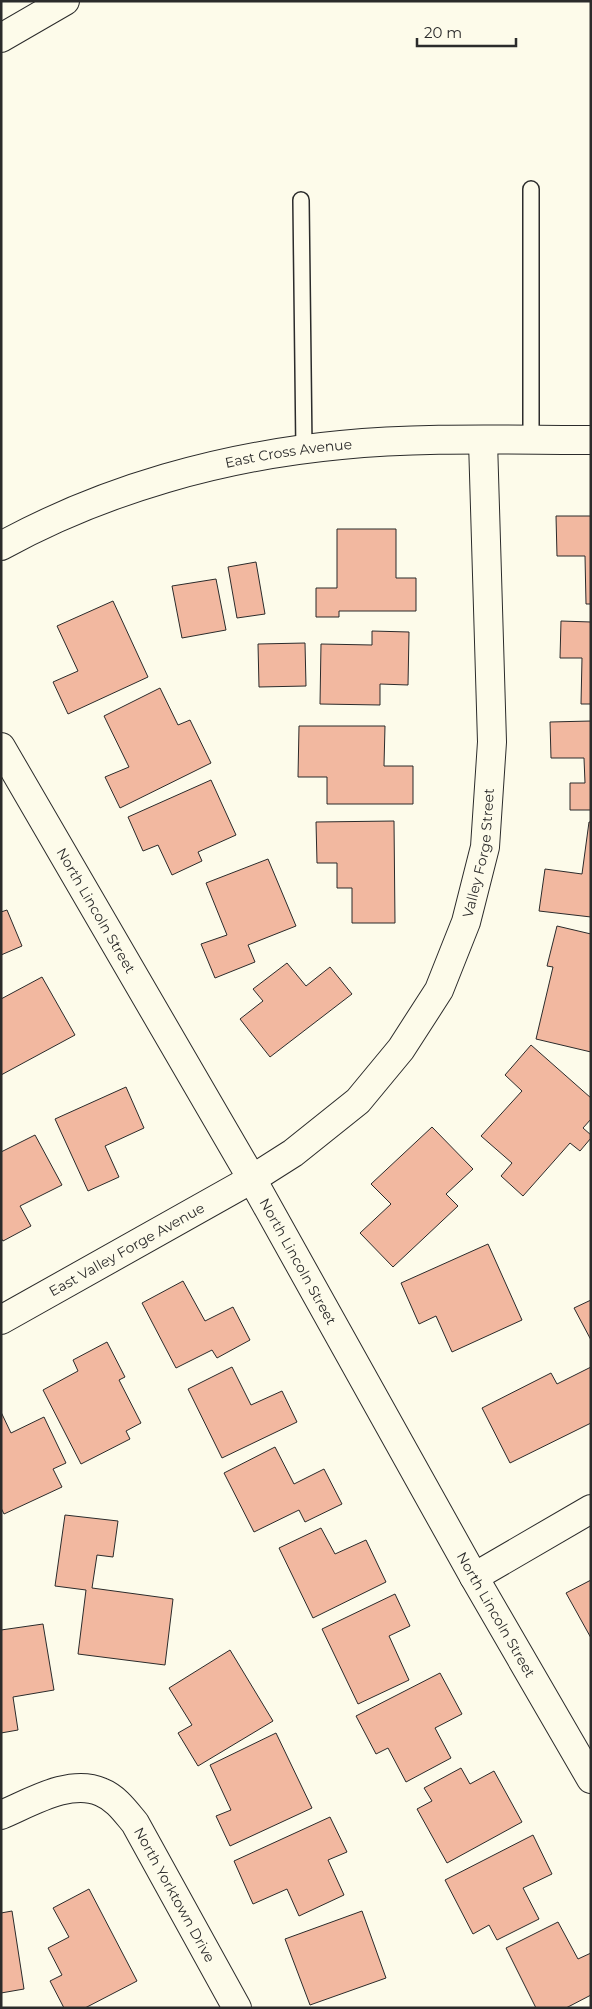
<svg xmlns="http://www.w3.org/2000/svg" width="592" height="2009" font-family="Montserrat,sans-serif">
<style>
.building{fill:#f2b8a0;stroke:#2b2b2b}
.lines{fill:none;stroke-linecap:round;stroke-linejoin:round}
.lane-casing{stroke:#2b2b2b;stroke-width:18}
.street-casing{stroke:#2b2b2b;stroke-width:30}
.secondary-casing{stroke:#2b2b2b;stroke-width:30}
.lane{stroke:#fdfbea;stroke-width:15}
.street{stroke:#fdfbea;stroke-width:28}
.secondary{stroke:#fdfbea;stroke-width:28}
.labels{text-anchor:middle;stroke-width:4;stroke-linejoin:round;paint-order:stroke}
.street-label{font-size:14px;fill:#2b2b2b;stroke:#fdfbea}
</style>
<rect width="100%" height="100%" fill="#fdfbea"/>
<path class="building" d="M556,516H591V604H586L585,556H557Z
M337,529H396V578H416V611H339V617H316V588H337Z
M256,562L265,614L237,618L228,567Z
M216,579L226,630L182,638L172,586Z
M113,601L148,677L68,714L53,682L78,671L57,626Z
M561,621L591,622V704H581L582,658H560Z
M372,631L409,632L408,685L380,684V705L320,704L321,644L372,645Z
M305,643L306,686L259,687L258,644Z
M160,688L178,725L190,720L211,763L120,808L105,777L129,767L104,716Z
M591,721V810H570V783H585L584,758H551L550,722Z
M299,726H385L384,766H413V804H327V777H298Z
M211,780L236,835L198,852L202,861L172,875L158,845L143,851L128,817Z
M394,821L395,923H352V888H337V863H317L316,822Z
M589,822H591V917L539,911L545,869L582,874Z
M268,859L296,926L248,945L255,962L215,978L201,944L227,935L206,883Z
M7,910L22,946L1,955V912Z
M557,926L591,934V1052L536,1039L553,967L547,966Z
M287,963L306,986L330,967L352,994L270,1057L240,1019L263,1001L253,989Z
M42,977L75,1035L1,1075V999Z
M531,1045L591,1098V1119L583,1128L591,1135V1138L580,1151L570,1143L523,1196L501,1176L512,1163L481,1136L522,1091L505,1075Z
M126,1087L144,1128L105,1146L119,1177L88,1191L55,1119Z
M432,1127L473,1169L446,1194L458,1206L393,1267L360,1233L391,1204L371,1184Z
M35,1135L62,1185L20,1206L31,1226L3,1241L1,1238V1152Z
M488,1244L522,1320L452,1352L436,1316L419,1324L401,1283Z
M183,1281L205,1321L233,1307L250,1340L217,1358L212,1350L176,1368L142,1303Z
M591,1300V1340L574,1308Z
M107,1342L125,1377L119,1380L141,1423L126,1431L130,1439L81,1464L43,1390L78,1371L73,1360Z
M232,1367L251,1405L282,1391L297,1422L222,1458L188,1389Z
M591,1367V1423L510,1463L482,1408L551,1373L557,1384Z
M1,1412L11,1433L44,1417L66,1463L53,1469L62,1487L4,1514L1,1508Z
M275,1447L294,1484L324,1469L342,1504L305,1522L299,1510L254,1532L224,1473Z
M65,1515L118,1521L113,1557L97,1555L92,1588L173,1599L165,1665L78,1654L86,1590L55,1586Z
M321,1528L335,1554L366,1540L386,1582L313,1618L279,1548Z
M591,1580V1638L566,1593Z
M395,1594L410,1626L389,1636L409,1680L358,1704L322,1629Z
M43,1624L54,1690L13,1697L18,1730L1,1733V1630Z
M230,1650L273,1721L198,1766L178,1733L192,1725L169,1688Z
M440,1673L462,1714L435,1728L451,1758L406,1782L388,1748L376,1754L356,1716Z
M276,1733L312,1808L230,1846L216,1816L231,1810L210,1765Z
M461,1768L470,1784L494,1771L522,1822L447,1863L417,1809L432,1801L424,1788Z
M330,1817L347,1852L328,1860L344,1895L299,1916L287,1889L253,1904L234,1861Z
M533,1835L552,1874L523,1888L539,1919L497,1940L489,1925L473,1934L445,1880Z
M89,1889L137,1981L85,2008H64L50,1981L62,1975L48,1948L69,1937L53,1908Z
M12,1911L24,1989L1,1993V1913Z
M362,1911L386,1978L310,2005L285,1939Z
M558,1922L578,1959L591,1953V1995L566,2008H536L506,1948Z"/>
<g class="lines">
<g class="lane-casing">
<path id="lane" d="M531,189V440
M301,200L304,450"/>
</g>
<g class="street-casing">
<g id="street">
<path d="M1,38L65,1"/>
<path id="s1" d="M1,747L252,1179L474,1577L591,1779"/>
<path id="s2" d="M1,1320L252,1179L293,1153L358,1101L401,1049L439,990L466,922L485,847L492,742L483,441"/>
<path d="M474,1577L591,1509"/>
<path id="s3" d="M1,1815C30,1803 70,1778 101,1792C116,1798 125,1811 135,1823L237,2008"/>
</g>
</g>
<g class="secondary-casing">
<g id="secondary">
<path id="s4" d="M1,546C105,489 223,456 341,445C422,437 509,440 591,440"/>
</g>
</g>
<use href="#lane" class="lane"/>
<use href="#street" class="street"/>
<use href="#secondary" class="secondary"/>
</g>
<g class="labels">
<g class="street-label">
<text dy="5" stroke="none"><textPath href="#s4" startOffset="304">East Cross Avenue</textPath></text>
<text dy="5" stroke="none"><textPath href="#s2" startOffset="701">Valley Forge Street</textPath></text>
<text dy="5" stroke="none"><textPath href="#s1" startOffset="189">North Lincoln Street</textPath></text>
<text dy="5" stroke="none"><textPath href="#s2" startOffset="144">East Valley Forge Avenue</textPath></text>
<text dy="5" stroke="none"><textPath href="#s1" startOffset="594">North Lincoln Street</textPath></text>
<text dy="5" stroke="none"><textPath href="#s1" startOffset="999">North Lincoln Street</textPath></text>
<text dy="5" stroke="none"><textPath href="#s3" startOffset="234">North Yorktown Drive</textPath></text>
</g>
</g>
<rect width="592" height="2009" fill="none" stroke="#2b2b2b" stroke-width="5"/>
<path d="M417 38v8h99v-8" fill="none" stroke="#2b2b2b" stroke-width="2.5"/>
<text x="424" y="38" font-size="15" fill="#2b2b2b" stroke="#fdfbea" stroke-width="4" paint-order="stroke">20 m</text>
</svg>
